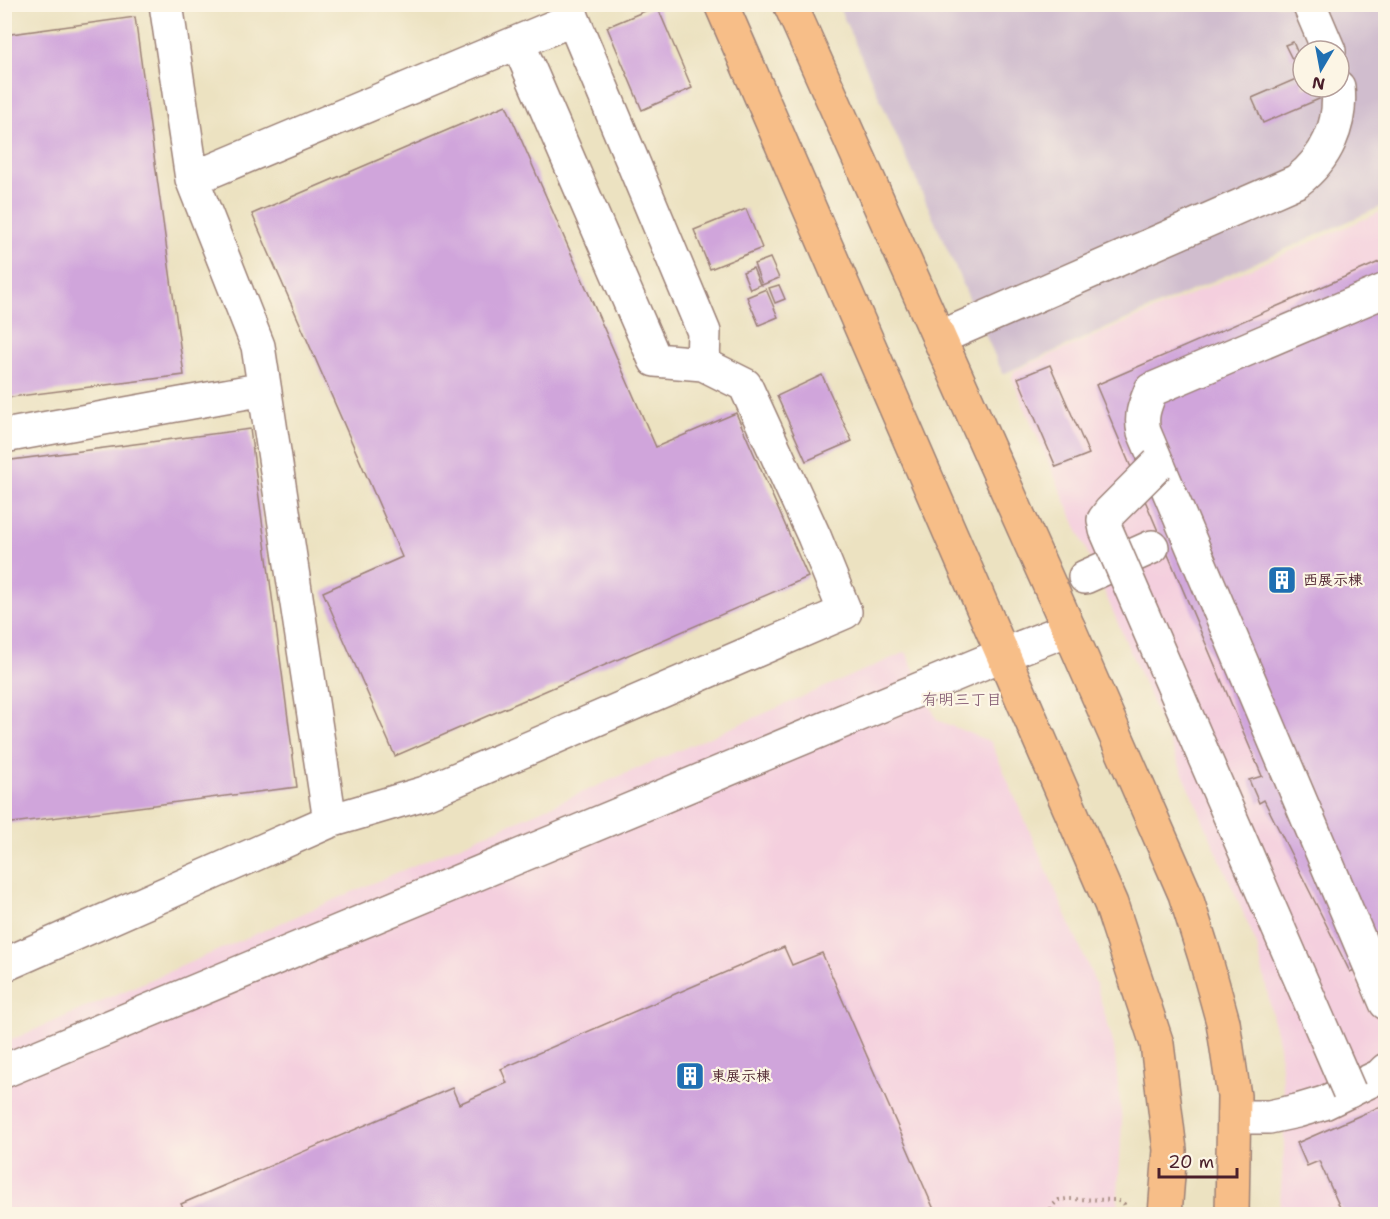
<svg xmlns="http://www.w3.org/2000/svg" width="1390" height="1219" font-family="'Shantell Sans','Klee One',sans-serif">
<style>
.built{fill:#f4cfde}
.industrial{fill:#d0bdce;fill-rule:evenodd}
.building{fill:#d0a5db}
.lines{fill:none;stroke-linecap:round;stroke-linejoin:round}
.minor-casing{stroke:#9b8076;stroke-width:36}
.major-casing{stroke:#9b8076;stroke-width:36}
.path{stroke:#9b8076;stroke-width:4;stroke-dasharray:1.5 4.5;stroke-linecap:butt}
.minor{stroke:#fff;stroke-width:33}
.major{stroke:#f7be88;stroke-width:33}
.minor-bridge-casing{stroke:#9b8076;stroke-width:36;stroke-linecap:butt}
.minor-bridge{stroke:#fff;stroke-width:33}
.labels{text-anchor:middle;stroke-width:4.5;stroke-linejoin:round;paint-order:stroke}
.poi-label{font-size:15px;font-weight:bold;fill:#4a1f2b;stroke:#fcf5e5;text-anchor:start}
.neighbourhood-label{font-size:16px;fill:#794e69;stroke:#fcf5e5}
</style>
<rect width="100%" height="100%" fill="#fcf5e5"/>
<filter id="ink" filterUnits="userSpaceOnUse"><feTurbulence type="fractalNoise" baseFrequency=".0167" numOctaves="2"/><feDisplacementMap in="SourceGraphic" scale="12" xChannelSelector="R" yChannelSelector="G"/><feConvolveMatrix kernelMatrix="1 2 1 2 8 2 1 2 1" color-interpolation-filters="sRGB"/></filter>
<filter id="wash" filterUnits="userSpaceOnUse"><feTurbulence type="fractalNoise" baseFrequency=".008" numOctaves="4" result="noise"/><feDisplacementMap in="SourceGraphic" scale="24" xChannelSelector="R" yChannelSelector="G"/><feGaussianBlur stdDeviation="1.35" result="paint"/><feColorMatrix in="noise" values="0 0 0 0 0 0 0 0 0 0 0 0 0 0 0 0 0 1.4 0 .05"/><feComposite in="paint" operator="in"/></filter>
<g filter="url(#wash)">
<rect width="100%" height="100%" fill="#ece2c1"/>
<path class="built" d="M1385,210V1214H1279L1284,1149V1100L1279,1046L1257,945L1012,378L1014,371Z
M906,652L937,720L991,742L1096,984L1114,1046L1122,1122L1117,1214H5L4,1043Z"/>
<path class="industrial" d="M838,5H1385V205L1003,374ZM1303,51H1339V87H1303Z"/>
<g id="blocks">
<path class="building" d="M657,6L692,88L642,110L607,27Z
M135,17L184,375L4,398V35Z
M1293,42L1299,56L1292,59L1285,45Z
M1303,76V87H1313L1319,99L1263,123L1252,98Z
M506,105L656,447L736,413L808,577L395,756L323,592L402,557L252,214Z
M746,209L762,248L710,269L694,230Z
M770,258L779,278L762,285L754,264Z
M1386,259V956L1350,972L1264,800L1259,803L1249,780L1262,776L1096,385Z
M753,268L760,285L750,289L743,272Z
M779,285L785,299L775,303L769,288Z
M766,289L778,317L759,325L747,297Z
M1050,365L1089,454L1056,467L1018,378Z
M822,375L852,441L806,461L777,396Z
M250,429L297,787L4,824V461Z
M784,947L792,965L822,953L936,1214H186L181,1204L452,1088L459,1104L484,1093L507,1083L501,1069Z
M1386,1104V1214H1343L1319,1161L1307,1166L1297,1143Z"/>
</g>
</g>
<g filter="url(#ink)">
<use href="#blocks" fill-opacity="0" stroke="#9b8076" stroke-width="1.5"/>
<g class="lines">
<g class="minor-casing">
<path id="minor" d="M166,4L192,179L258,346L330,821
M1309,4L1329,51
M573,19L704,332L703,364
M192,179L573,19L568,4
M1386,290L1151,390C1145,405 1140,416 1144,432L1386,1003
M939,338L1297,181C1326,159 1342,125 1338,87
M4,436L264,389
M1085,577L1152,547
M4,965L330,821L425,793L845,612L814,536L745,385L703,364L655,360L518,43
M4,1071L1004,654L1069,629
M1234,1117H1269L1297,1111L1324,1103L1380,1076L1386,1070"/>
</g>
<g class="major-casing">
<path id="major" d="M721,4L1111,904L1157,1044L1170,1150L1165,1214
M790,4L1069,629L1185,894L1205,957L1223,1022L1234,1096L1232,1214"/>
</g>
<path class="path" d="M1047,1214L1053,1205L1059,1200L1067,1199L1117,1200L1124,1204L1126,1211"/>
<use href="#minor" class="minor"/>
<use href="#major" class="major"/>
<g class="minor-bridge-casing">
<path id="minor-bridge" d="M1158,464L1110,512L1104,520L1106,530L1349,1091"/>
</g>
<use href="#minor-bridge" class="minor-bridge"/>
</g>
</g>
<defs>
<g id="building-square" transform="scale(1.5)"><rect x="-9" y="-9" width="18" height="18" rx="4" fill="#1f6fb2" stroke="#fcf5e5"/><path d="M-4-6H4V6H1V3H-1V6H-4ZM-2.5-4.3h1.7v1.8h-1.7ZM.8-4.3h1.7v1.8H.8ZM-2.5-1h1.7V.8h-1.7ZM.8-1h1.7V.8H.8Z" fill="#fff"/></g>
</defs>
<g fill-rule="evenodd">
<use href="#building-square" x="1282" y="580"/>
<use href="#building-square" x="690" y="1076"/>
</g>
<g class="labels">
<g class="poi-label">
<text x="1303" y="585">西展示棟</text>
<text x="711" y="1081">東展示棟</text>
</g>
<g class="neighbourhood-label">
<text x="962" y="705">有明三丁目</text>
</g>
</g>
<rect width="1390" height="1219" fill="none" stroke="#fcf5e5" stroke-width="24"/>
<g transform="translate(1321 69) rotate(190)"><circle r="28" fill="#fcf5e5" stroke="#b59f9b" stroke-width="1.5"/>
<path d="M0-4.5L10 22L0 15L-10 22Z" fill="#1f6fb2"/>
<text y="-9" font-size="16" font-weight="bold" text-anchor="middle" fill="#4a1f2b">N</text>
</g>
<path d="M1159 1168v9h78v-9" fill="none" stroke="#4a1f2b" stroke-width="3"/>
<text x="1168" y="1168" font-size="18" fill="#4a1f2b" stroke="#fcf5e5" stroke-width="4.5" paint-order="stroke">20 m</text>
</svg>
